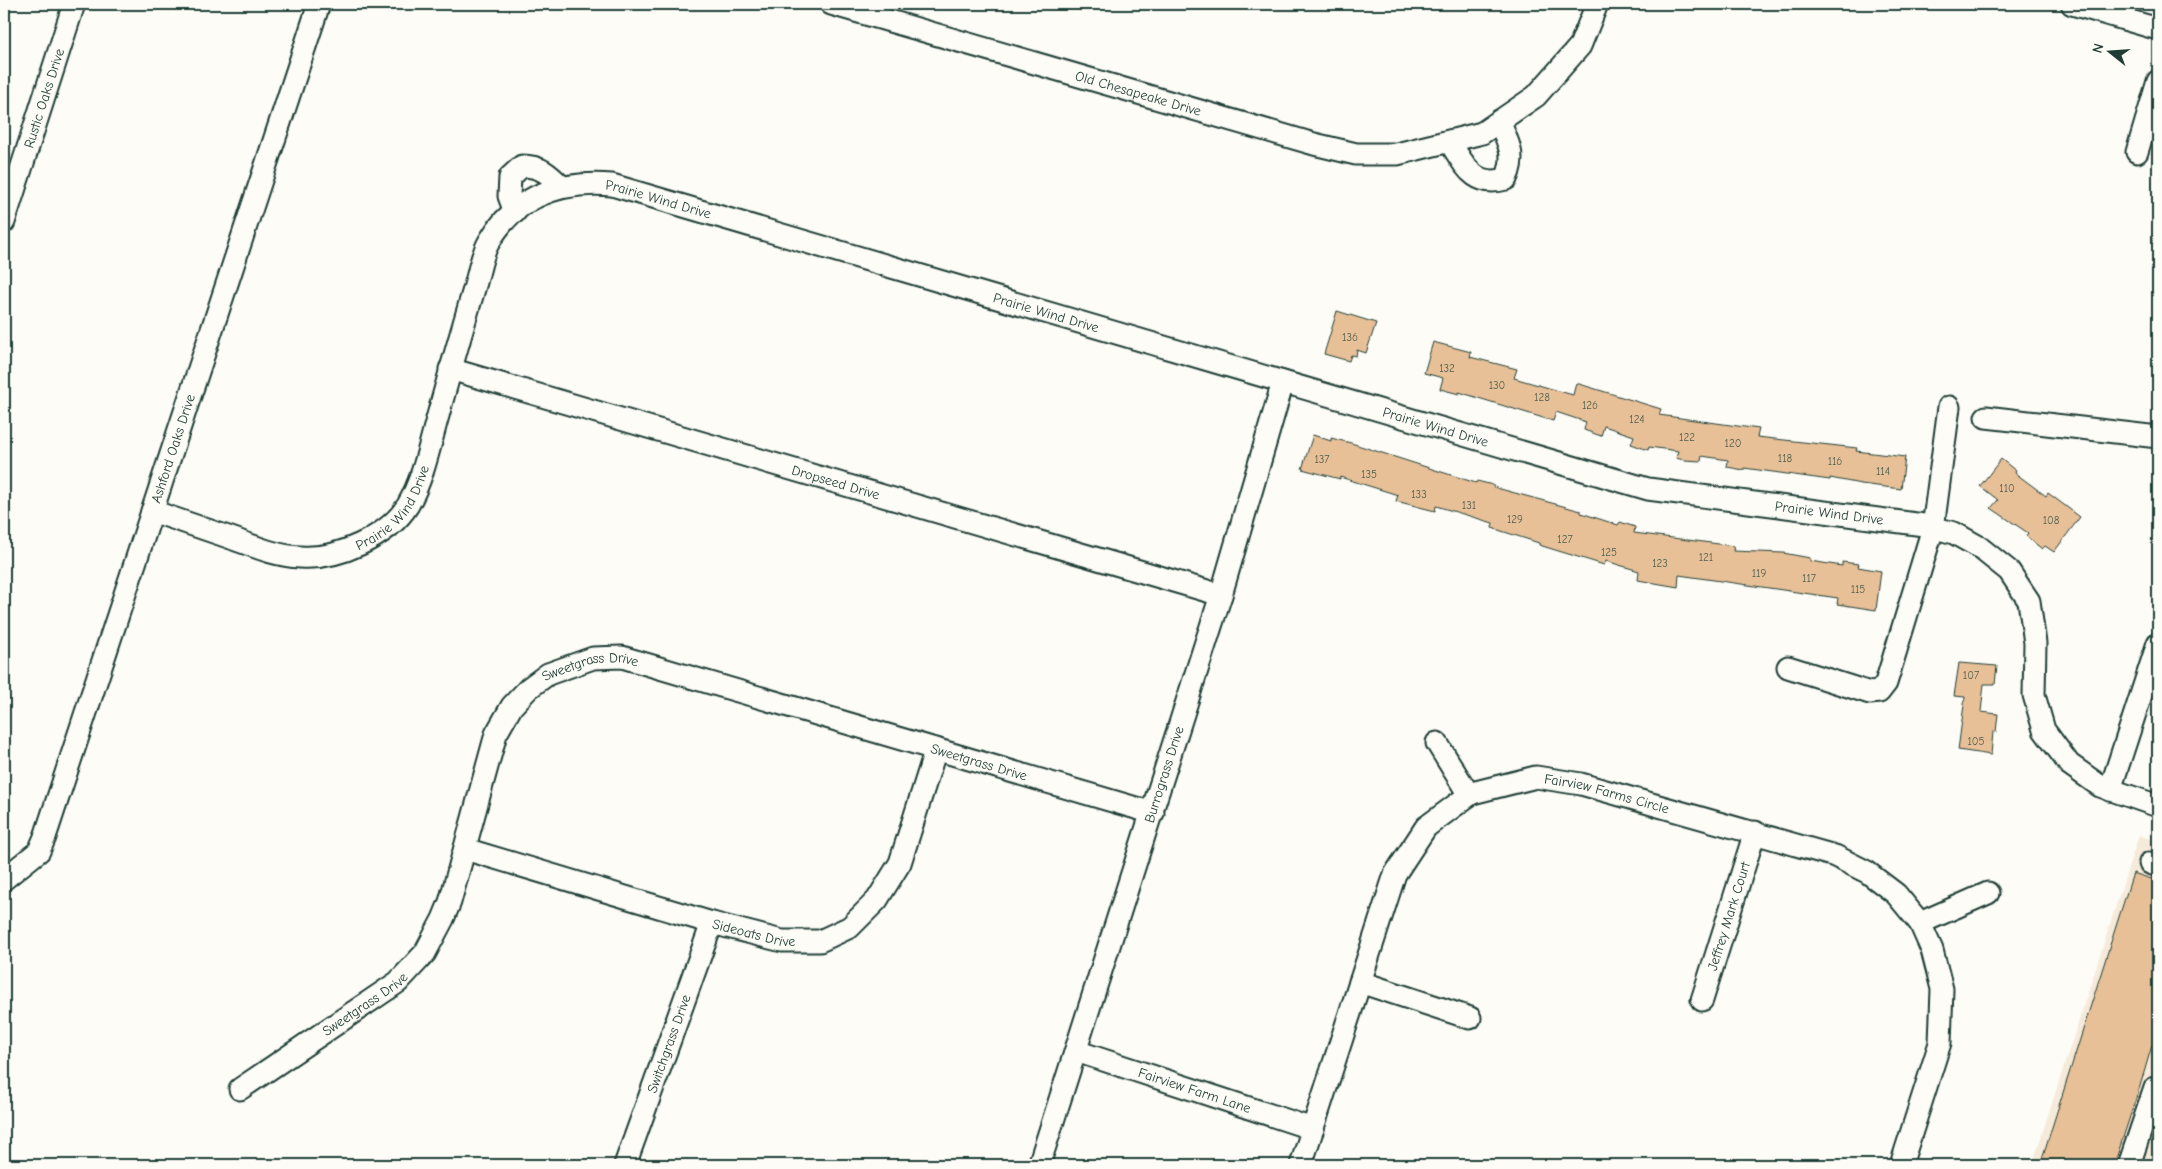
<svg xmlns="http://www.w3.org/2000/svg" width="2162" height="1169" font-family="'Comic Neue',sans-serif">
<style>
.built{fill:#f6eada}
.building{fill:#e7c097;stroke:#1f3d34}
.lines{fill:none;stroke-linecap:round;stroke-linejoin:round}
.minor-casing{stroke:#1f3d34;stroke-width:25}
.minor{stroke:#fdfcf7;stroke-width:21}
.labels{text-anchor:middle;stroke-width:4;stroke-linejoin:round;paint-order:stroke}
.number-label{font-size:11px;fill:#515e4d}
.street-label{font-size:14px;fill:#1f3d34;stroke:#fdfcf7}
</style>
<rect width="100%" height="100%" fill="#fdfcf7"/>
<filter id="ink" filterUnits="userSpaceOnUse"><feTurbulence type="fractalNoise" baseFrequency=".02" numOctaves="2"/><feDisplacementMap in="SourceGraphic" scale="10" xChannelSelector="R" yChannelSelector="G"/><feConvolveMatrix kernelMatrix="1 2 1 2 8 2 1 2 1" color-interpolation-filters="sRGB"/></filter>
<g filter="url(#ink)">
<path class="built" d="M2139,835L2158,842V1165H2032Z"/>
<path class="building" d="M1337,311L1376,323L1366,353L1357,350L1356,356L1351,355L1349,361L1324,354Z
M1433,342L1471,352L1470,357L1517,369L1514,378L1573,395L1576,383L1661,409L1659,415L1759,429L1757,437L1857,448L1856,451L1905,457L1901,489L1861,484L1830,478V480L1744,468V470L1727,467L1728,460L1702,456L1701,461L1684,460L1676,458L1678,451L1649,447L1648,450L1631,444L1634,436L1604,426L1601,436L1584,430L1586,422L1556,412L1553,421L1459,392V394L1440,389L1443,378L1424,373Z
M1313,435L1331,441V438L1351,443L1476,483L1477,481L1493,485V487L1581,511V513L1618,525L1620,522L1635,527L1634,533L1734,546L1733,551L1783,553L1810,558V561L1842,566V562L1859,564L1858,567L1881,571L1876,610L1837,604L1838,598L1679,575L1678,587L1638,580L1639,571L1606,561L1604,565L1539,545V543L1492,528L1493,523L1436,506L1435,511L1396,501L1398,495L1340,477V479L1302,469Z
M2001,459L2016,471L2015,473L2046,496L2048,493L2080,517L2054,552L2045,546L2042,549L2026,536L2028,533L1991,508L1998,500L1980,486Z
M1959,663L1997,666L1995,684H1984L1981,712L1998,714L1996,732H1993L1991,755L1958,750L1965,697L1954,696Z
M2133,873L2158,881V1025L2140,1086L2114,1165H2040Z"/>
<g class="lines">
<g class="minor-casing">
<g id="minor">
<path id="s1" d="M831,4L1314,144L1356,154H1397L1482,133L1536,96L1580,46L1597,4"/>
<path d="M2072,4L2158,29"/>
<path d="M1449,141C1465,165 1473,188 1506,179C1517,155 1508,143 1499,121"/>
<path d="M2137,152L2158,81"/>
<path d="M515,212L509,196L510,177L522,166C541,166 549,174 562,187"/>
<path id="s2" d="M4,222L74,4"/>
<path id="s3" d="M450,369L1221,595"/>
<path d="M1986,417L2158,437"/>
<path id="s4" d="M152,511C178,520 205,529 231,538C253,546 276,556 300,557C337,560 388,537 408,505C424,477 430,443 439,412C450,371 462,330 474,289C479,274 481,255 489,242C516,195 561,181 612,185L1648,489L1924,525L1954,533L1979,547L2009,571L2029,601L2035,643L2034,695L2044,730L2069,764L2100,786L2158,806"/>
<path d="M1788,667L1870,693L1879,692L1886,683L1933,528L1949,407"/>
<path d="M1437,743L1469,795"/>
<path d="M2110,790L2158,643"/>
<path id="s5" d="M465,849L712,923L782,941H820L850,927L877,900L900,863L936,749"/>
<path d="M2150,863L2158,866"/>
<path id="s6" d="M4,879L39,851L45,837L319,4"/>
<path d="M1920,923L1988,893"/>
<path d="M1360,982L1470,1018"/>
<path id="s7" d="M1702,1000L1755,832"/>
<path id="s8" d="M1076,1051L1313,1129"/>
<path id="s9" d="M240,1089L398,982L425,953L443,919L450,902L496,734L512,706L529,688L548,674L593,658L622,657L1153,813"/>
<path id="s10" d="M625,1165L712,923"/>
<path id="s11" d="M1039,1165L1221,595L1283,382"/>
<path id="s12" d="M1301,1165L1395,874L1426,827L1472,793L1536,777L1581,784L1835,856L1867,872L1896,894L1920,923L1932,950L1942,989L1940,1043L1901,1165"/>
<path d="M2129,1165L2155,1088L2158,1089"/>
</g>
</g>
<use href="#minor" class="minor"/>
</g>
</g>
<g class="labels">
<g class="number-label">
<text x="1350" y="341">136</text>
<text x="1447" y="372">132</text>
<text x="1497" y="389">130</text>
<text x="1542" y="401">128</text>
<text x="1590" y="409">126</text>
<text x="1637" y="423">124</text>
<text x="1687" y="441">122</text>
<text x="1733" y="447">120</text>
<text x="1785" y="462">118</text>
<text x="1322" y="463">137</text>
<text x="1835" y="465">116</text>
<text x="1883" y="475">114</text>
<text x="1369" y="478">135</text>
<text x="2007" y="492">110</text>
<text x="1419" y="498">133</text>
<text x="1469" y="509">131</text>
<text x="1515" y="523">129</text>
<text x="2051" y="524">108</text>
<text x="1565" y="543">127</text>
<text x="1609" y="556">125</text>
<text x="1706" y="561">121</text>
<text x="1660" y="567">123</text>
<text x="1759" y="577">119</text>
<text x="1809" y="582">117</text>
<text x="1858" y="593">115</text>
<text x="1971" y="679">107</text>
<text x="1976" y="745">105</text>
</g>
<g class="street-label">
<text dy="5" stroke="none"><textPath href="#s1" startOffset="320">Old Chesapeake Drive</textPath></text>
<text dy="5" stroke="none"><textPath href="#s2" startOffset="130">Rustic Oaks Drive</textPath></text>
<text dy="5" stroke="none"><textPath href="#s4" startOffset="748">Prairie Wind Drive</textPath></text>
<text dy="5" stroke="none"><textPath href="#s4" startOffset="1152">Prairie Wind Drive</textPath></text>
<text dy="5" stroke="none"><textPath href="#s4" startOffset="1558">Prairie Wind Drive</textPath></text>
<text dy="5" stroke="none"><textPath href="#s6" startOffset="469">Ashford Oaks Drive</textPath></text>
<text dy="5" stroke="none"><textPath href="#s3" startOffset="402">Dropseed Drive</textPath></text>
<text dy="5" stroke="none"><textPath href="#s4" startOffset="268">Prairie Wind Drive</textPath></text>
<text dy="5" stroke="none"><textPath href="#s4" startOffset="1962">Prairie Wind Drive</textPath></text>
<text dy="5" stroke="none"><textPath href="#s9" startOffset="586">Sweetgrass Drive</textPath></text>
<text dy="5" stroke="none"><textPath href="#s9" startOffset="991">Sweetgrass Drive</textPath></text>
<text dy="5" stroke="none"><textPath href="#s11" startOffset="410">Burrograss Drive</textPath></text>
<text dy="5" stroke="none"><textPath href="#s12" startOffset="558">Fairview Farms Circle</textPath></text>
<text dy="5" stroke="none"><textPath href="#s7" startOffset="88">Jeffrey Mark Court</textPath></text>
<text dy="5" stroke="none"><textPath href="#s5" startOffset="301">Sideoats Drive</textPath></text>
<text dy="5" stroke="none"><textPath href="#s9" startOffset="151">Sweetgrass Drive</textPath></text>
<text dy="5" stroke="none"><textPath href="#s10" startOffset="129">Switchgrass Drive</textPath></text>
<text dy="5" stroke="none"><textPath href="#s8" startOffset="125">Fairview Farm Lane</textPath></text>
</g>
</g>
<rect width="2162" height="1169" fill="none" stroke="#fdfcf7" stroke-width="20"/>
<rect x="10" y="10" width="2142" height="1149" fill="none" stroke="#1f3d34" stroke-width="2" filter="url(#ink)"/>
<g transform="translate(2110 52) rotate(287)" stroke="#fdfcf7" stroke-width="4" paint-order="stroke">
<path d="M0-4L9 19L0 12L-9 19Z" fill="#1f3d34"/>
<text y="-8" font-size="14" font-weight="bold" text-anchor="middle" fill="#1f3d34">N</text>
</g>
</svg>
